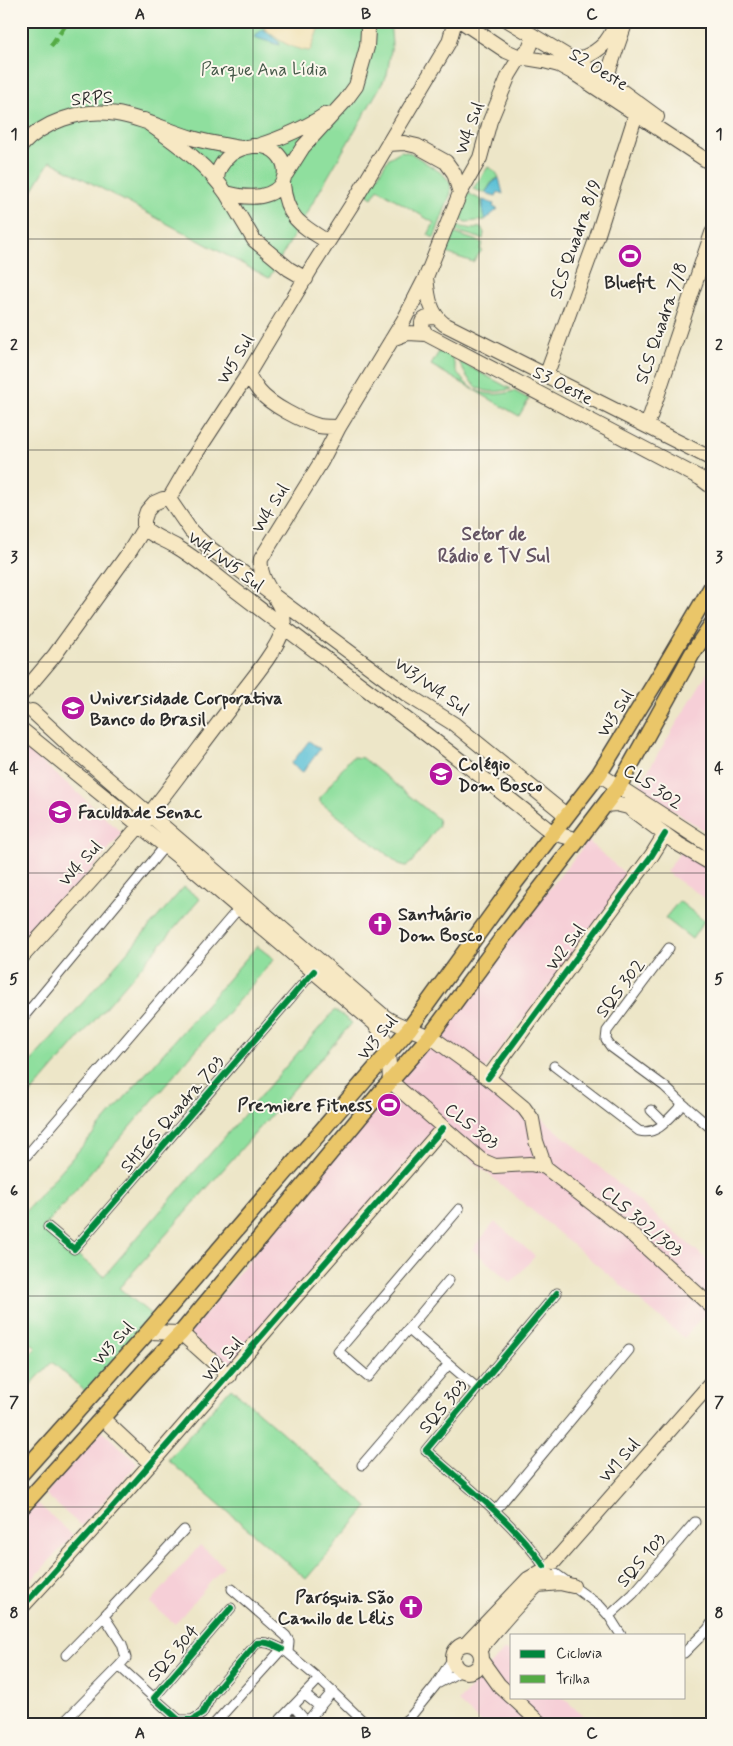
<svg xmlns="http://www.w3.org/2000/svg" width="733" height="1746" font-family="Mynerve,sans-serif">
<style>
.built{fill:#f6cfd7}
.green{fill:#8fdf9e;stroke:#5d8564}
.sand{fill:#eeda9e;stroke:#8c8264}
.water{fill:#59bfd6;stroke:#427580}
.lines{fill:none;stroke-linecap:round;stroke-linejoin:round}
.street-casing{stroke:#484743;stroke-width:11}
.secondary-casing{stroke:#484743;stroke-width:16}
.primary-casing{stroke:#484743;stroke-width:18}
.street{stroke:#fff;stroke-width:9}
.secondary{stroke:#f7e8c3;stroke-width:14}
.primary{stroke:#eac669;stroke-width:15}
.quiet{stroke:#54ab44;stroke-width:5;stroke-dasharray:10 5;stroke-linecap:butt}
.cycleway-casing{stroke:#fbf7ec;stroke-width:9}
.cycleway{stroke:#00873e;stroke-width:6}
.grid{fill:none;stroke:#2b2b2b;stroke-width:1;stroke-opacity:0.55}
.labels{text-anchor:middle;stroke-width:4;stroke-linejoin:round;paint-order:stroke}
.park-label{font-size:18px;fill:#445848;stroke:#fbf7ec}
.street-label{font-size:18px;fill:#2b2b2b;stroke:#fbf7ec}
.poi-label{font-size:18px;font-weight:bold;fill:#2b2b2b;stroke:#fbf7ec;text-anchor:start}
.neighbourhood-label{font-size:19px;font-weight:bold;fill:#645463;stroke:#fbf7ec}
.neatline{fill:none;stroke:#2b2b2b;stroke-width:2}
.grid-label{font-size:16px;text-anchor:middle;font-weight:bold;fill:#2b2b2b}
</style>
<rect width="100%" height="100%" fill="#fbf7ec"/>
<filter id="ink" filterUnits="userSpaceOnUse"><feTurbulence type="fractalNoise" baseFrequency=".02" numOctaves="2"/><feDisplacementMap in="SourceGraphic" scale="10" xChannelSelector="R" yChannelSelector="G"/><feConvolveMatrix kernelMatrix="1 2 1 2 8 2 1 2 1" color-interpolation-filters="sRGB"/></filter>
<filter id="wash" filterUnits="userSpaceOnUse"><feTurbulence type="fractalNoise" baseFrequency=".0096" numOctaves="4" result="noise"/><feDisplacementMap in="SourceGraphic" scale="20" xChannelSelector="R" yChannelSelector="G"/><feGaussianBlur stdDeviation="1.12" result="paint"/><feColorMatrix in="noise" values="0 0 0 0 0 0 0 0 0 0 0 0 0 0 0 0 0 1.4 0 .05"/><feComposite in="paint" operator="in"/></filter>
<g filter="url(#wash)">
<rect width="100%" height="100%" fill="#ede6c8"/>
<path class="built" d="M712,665V836L638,787Z
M21,744L77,792L121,832V835L71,893L68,891L21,947Z
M588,841L630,878L485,1069L712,1264V1306L684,1338L435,1129L229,1367L189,1334Z
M681,851L712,871V903L666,872Z
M495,1222L535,1256L511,1283L472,1249Z
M102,1431L138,1463L81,1526L45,1494Z
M37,1503L73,1535L21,1592V1521Z
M200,1545L224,1566L175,1624L150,1603Z
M505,1649L512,1654V1697H562L594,1725H484L458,1702Z"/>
<path class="green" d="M21,21H390L392,44L387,75L269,278L50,161L21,209Z
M401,151L411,153L443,174L450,182L451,193L434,238L428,235L434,223L378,189L372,198L366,194L389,158Z
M488,167L495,171L499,177L492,182L485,193L473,189Z
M469,192L471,195L482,200V208L485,220L466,222L457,218Z
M456,226L474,229L481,227L484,233L483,239L452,230Z
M451,232L483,243L480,249L482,250L473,262L443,252Z
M440,350L452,357C454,362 455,368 457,372C470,394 492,398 514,391L529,399L519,416L431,365Z
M459,361L511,389C482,397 470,387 459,361Z
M353,757L363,758L438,819L439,825L411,863L406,866L399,864L320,802V798L349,760Z
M184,887L200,899L21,1105V1073Z
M679,901L704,921L692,939L665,918Z
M257,946L274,959L43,1228L104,1276L335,1010L352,1023L119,1288L153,1316L87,1393L52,1362L21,1395V1364L36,1348L21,1334V1209L25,1212Z
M231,1388L368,1507L306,1579L168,1460Z"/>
<path class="sand" d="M265,21H321L311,49L309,51C291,49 278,40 264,28Z"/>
<path class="water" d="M263,29L279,42V45L254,37Z
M499,178L503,194L498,192L496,196L485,193L492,183Z
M483,200L494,204L493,207L498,209L485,220L483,214Z
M309,741L320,749L303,772L291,764Z"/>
</g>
<g filter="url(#ink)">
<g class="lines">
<g class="street-casing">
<path id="street" d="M669,948L607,1031L606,1040L611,1047L664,1086L683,1104L712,1129
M21,1020L165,846
M554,1066L639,1131C658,1136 670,1117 683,1104
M651,1110L664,1123
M21,1162L239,908
M48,1227L74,1249L314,971
M449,1280L368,1377L338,1351L459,1209
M408,1329L477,1388
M362,1465L449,1364
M495,1511L629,1350
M544,1566C512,1520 467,1487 426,1450L557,1293
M556,1574L600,1606L609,1616L633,1594L695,1522
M232,1589L286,1636L289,1641L288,1653L319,1679L367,1725
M231,1608L154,1698L179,1720H192L202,1714L212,1695L257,1643C267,1641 273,1645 282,1649
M609,1616L621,1635
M684,1653L708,1629L712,1622
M66,1655L104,1616
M119,1666L126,1658L122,1644L104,1616L184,1530
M439,1683L461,1671
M305,1695L320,1707
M293,1706L307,1722
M215,1723L282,1649L286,1652
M64,1725L65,1721L119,1666L154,1698
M275,1725L319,1679
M304,1725L333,1691
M400,1725L411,1716L436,1685L453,1658"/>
</g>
<g class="secondary-casing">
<path id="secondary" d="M461,21L506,51L520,57L544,61L559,65L572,72L712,164
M509,21L605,79L657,117
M573,61C595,55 610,44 616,21
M605,79L608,73L626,21
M144,120C174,142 205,162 226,193C303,214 296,141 253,146C244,147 238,149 231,154C223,161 217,169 217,180
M388,144L404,143L417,146L446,162L454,173L460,193
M21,146C33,133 46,125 63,119C112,101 147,124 192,138C209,143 224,145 241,148
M257,146C282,138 304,129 326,114
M286,174L303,147L345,101L356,86L367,47L368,29L366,21
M283,184C286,218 302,226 328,242
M226,193L254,240L289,269L306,279
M426,277C428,295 429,312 444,324L712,459
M426,334C418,322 422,317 435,317
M392,339L408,333L426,334L700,478L712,487
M248,374C251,380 255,386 259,391C270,405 302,421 319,426C326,427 333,427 339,427
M546,376L597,237L636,114
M647,426L712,233
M169,499L191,461L248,374L312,267L356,198L449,42L455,21
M169,499L191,531L207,546L406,694L454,724L566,815
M144,528C154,537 165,540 177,547C197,559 216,575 235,590C338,669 444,745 545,827L553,833L578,840
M22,694L54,656L130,551L144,528V520L147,511L154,503L163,499H169
M32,711L71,747L385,1017C401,1028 421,1031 437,1041L488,1078L524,1108L532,1119L536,1141L545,1167
M21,729L186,863L374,1023C389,1039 389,1060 390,1081L481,1160L495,1166L530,1164L545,1167L628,1231L712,1307
M599,774L712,847
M605,805L616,804L628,807L678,844L712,864
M21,958C64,910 109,863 150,813C177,779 203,743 230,708C244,689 278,650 283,629C289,603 257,586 261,559L321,462L339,427L405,318L426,277L460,193L480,158L490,121L509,75L520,57L529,49L534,37
M488,1078L652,855L665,834
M148,1332L181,1333L229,1376
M103,1419L151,1464
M554,1562L712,1382
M538,1585L560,1583L573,1586
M21,1608C116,1506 205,1401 296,1296C345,1240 394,1184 443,1128
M453 1658a14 14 0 1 1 28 0a14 14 0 1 1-28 0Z
M466,1644L528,1579L544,1570
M479,1650C501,1624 523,1597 549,1575
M481,1660L499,1685L512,1697
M512,1697L542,1725"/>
</g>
<g class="primary-casing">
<path id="primary" d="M21,1474L148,1332L409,1029L514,884L599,774L658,678L712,586
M21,1508L147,1368L181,1333L380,1093L430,1036L503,937L578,840L619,786L692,654L712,624"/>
</g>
<use href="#street" class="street"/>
<use href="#secondary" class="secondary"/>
<use href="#primary" class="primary"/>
<path class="quiet" d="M51,46L68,21"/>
<g class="cycleway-casing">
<path id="cycleway" d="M488,1078L652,855L665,834
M48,1227L74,1249L314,971
M544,1566C512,1520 467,1487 426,1450L557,1293
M21,1608C116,1506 205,1401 296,1296C345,1240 394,1184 443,1128
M231,1608L154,1698L179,1720H192L202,1714L212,1695L257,1643C267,1641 273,1645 282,1649"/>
</g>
<use href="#cycleway" class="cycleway"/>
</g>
</g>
<path class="grid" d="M253,21V1725M479,21V1725M21,239H712M21,450H712M21,662H712M21,873H712M21,1084H712M21,1296H712M21,1507H712"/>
<defs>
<g id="stadium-disc" transform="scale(1.25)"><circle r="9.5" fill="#b5179e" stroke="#fbf7ec"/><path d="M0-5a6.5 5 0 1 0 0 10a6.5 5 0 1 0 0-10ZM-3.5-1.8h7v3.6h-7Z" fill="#fff"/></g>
<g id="university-disc" transform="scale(1.25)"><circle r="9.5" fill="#b5179e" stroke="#fbf7ec"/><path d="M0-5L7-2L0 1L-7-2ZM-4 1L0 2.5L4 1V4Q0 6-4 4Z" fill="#fff"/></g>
<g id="school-disc" transform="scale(1.25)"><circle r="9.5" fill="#b5179e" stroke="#fbf7ec"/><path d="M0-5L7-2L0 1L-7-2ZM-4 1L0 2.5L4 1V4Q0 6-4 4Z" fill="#fff"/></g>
<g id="church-disc" transform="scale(1.25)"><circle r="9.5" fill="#b5179e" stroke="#fbf7ec"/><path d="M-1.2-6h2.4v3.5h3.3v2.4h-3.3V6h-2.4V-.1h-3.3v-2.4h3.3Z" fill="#fff"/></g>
</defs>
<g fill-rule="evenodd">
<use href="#stadium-disc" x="630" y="256"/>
<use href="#university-disc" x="73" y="708"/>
<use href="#school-disc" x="441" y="774"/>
<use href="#university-disc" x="60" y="812"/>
<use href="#church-disc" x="380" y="924"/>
<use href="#stadium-disc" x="389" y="1105"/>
<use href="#church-disc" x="411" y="1607"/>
</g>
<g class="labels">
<g class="park-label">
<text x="264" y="75">Parque Ana Lídia</text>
</g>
<g class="street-label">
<text transform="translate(599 69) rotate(31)" y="6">S2 Oeste</text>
<text transform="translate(92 98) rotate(-4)" y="6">SRPS</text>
<text transform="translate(469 128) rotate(-70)" y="6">W4 Sul</text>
<text transform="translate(575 239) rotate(-71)" y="6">SCS Quadra 8/9</text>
<text transform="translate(661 323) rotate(-71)" y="6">SCS Quadra 7/8</text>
<text transform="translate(235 359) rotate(-59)" y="6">W5 Sul</text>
<text transform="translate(563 385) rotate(27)" y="6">S3 Oeste</text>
<text transform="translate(270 508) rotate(-58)" y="6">W4 Sul</text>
<text transform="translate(226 561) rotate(36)" y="6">W4/W5 Sul</text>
<text transform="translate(432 686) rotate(35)" y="6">W3/W4 Sul</text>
<text transform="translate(615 713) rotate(-58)" y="6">W3 Sul</text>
<text transform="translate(653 786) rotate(33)" y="6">CLS 302</text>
<text transform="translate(80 863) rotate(-48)" y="6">W4 Sul</text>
<text transform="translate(565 947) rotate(-54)" y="6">W2 Sul</text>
<text transform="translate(620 988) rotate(-53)" y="6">SQS 302</text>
<text transform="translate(377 1037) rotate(-51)" y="6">W3 Sul</text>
<text transform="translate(172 1114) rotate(-49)" y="6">SHIGS Quadra 703</text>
<text transform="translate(472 1126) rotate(38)" y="6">CLS 303</text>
<text transform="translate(642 1221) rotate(40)" y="6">CLS 302/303</text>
<text transform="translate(113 1343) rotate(-48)" y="6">W3 Sul</text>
<text transform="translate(222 1359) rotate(-49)" y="6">W2 Sul</text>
<text transform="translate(443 1406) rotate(-50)" y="6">SQS 303</text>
<text transform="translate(619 1460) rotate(-49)" y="6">W1 Sul</text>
<text transform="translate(641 1560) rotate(-49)" y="6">SQS 103</text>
<text transform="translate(173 1653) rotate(-49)" y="6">SQS 304</text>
</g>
<g class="poi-label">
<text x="630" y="288" text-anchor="middle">Bluefit</text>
<text x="90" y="704">Universidade Corporativa<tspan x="90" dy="21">Banco do Brasil</tspan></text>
<text x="458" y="770">Colégio<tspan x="458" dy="21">Dom Bosco</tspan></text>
<text x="78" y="818">Faculdade Senac</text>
<text x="398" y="920">Santuário<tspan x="398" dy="21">Dom Bosco</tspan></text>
<text x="372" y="1111" text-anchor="end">Premiere Fitness</text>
<text x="394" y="1603" text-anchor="end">Paróquia São<tspan x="394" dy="21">Camilo de Lélis</tspan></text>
</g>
<g class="neighbourhood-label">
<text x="494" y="540">Setor de<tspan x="494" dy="22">Rádio e TV Sul</tspan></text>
</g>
</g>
<rect width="733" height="1746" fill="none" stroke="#fbf7ec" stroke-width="55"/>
<rect x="510" y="1634" width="175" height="65" fill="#fbf7ec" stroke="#a8a59f"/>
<rect x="520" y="1650" width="25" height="8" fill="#00873e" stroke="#a8a59f"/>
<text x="556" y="1658" font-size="15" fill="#2b2b2b">Ciclovia</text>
<rect x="520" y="1675" width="25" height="8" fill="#54ab44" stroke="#a8a59f"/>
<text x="556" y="1684" font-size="15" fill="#2b2b2b">Trilha</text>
<rect x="28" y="28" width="678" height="1690" class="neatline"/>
<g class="grid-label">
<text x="140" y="19">A</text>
<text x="366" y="19">B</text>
<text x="592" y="19">C</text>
<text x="14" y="139">1</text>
<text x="719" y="139">1</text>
<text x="14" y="350">2</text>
<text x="719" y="350">2</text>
<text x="14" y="562">3</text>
<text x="719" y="562">3</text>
<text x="14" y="773">4</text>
<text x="719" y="773">4</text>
<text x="14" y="984">5</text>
<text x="719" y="984">5</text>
<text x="14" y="1196">6</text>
<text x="719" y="1196">6</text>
<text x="14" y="1407">7</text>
<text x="719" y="1407">7</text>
<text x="14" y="1618">8</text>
<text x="719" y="1618">8</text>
<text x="140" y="1738">A</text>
<text x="366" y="1738">B</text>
<text x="592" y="1738">C</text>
</g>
</svg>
